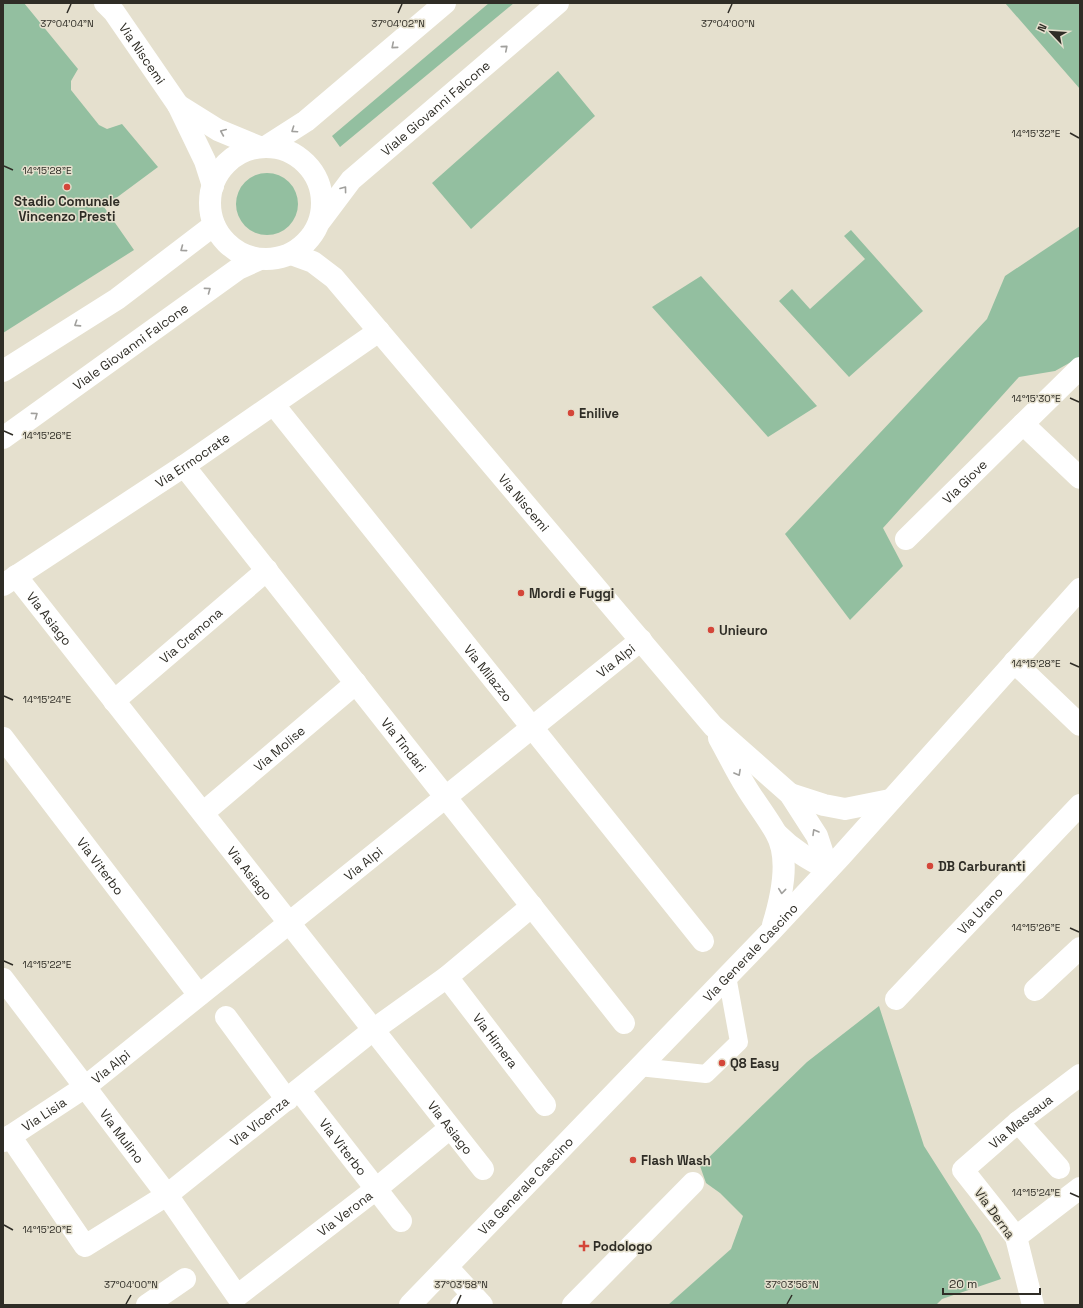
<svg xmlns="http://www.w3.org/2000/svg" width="1083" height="1308" font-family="'Space Grotesk',sans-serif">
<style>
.green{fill:#93bfa0}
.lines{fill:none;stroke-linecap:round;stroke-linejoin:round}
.service{stroke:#fff;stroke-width:18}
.minor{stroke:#fff;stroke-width:22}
.tertiary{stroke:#fff;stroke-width:22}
.oneway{stroke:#a1a09d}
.ticks{fill:none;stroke:#2f2d26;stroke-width:1.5}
.poi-dot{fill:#d44639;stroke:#e5e0ce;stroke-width:1.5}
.labels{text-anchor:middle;stroke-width:3;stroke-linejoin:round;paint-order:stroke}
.street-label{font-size:13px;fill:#2f2d26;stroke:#e5e0ce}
.poi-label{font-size:13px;font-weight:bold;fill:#2f2d26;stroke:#e5e0ce;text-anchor:start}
.ticks-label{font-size:10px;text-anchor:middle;fill:#2f2d26;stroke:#e5e0ce;stroke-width:3;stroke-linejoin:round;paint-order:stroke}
</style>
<rect width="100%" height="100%" fill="#e5e0ce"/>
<path class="green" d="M3,3H24L78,69L71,81V90L99,125L107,129L122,124L158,167L104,207L134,250L3,333Z
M489,3H514L340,147L332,136Z
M1005,3H1080V89Z
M558,71L595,116L471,229L432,183Z
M236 204a31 31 0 1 1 62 0a31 31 0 1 1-62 0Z
M1080,226V357L1055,371L1019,377L883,528L903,566L850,620L785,534L987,319L1005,276Z
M851,230L923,311L849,377L779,301L792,289L810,309L865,259L844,236Z
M701,276L817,406L768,437L652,307Z
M879,1006L924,1146L980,1234L1001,1279L942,1299L936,1305H668L731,1249L743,1216L720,1193L706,1183L700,1166L807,1062Z"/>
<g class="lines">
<path class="service" d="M639,1067L706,1074L739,1042L727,976
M459,1305L471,1293"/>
<g class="minor">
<path id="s1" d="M274,405L703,941"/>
<path d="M1023,424L1080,478"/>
<path id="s2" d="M184,466L624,1023"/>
<path id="s3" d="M906,539L1080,368"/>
<path id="s4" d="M16,576L483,1169"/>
<path id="s5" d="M3,585L184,466L379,331"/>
<path d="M1014,662L1080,725"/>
<path id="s6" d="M114,701L267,570"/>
<path id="s7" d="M3,738L199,995"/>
<path id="s8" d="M203,813L356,683"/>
<path id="s9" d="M447,977L545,1105"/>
<path id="s10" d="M3,979L167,1195L237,1296L376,1189L450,1128"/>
<path d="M1035,990L1080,948"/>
<path id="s11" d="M896,999L1080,805"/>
<path d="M226,1017L287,1100"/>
<path id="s12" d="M299,1090L401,1221"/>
<path d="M1018,1122L1059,1168"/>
<path id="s13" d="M10,1136L85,1246L167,1195L373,1030L447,977L532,906"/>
<path id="s14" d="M3,1141L85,1087L641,640"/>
<path d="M1016,1237L1080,1188"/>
<path d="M447,1267L482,1305"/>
<path d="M147,1305L185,1279"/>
<path d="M573,1305L693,1183"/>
<path id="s15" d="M1033,1305L1016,1237L963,1170L1018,1122L1080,1075"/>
</g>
<g class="tertiary">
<path id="s16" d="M105,3L114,12L178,105L205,161L213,186"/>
<path d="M178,105L218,130L259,147"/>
<path d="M267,146L306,121L445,3"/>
<circle cx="266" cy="203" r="56"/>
<path id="s17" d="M321,220L351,180L558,3"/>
<path id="s18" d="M291,254L313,262L334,278L713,726L790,794L817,836L828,869"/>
<path d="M3,371L117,299L214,225"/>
<path id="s19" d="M3,438L238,269L260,259"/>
<path d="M719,738C728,754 736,771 746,787C755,802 767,817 776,833C791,859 781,899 773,925"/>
<path d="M790,794L824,805L845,809L890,800"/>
<path d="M777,834C793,850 808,859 828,869"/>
<path id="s20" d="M410,1305L772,930L841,856L1080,589"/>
</g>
</g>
<defs><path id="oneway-chevron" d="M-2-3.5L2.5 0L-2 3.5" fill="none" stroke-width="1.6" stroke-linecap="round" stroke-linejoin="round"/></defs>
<g class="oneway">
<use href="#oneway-chevron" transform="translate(394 46) rotate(140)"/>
<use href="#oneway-chevron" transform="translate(505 48) rotate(-41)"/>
<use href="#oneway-chevron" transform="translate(294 130) rotate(146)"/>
<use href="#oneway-chevron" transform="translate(223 132) rotate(-157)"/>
<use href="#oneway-chevron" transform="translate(344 189) rotate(-53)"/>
<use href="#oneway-chevron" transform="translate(183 249) rotate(143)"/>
<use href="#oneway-chevron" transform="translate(208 290) rotate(-36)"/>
<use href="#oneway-chevron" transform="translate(77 324) rotate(147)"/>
<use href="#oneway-chevron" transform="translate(35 415) rotate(-36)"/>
<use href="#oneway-chevron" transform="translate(738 773) rotate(61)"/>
<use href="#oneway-chevron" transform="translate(815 832) rotate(-120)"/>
<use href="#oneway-chevron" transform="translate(782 891) rotate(96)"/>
</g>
<path class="ticks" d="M67,13L71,4M398,13L402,4M728,13L732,4M1070,133L1079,138M4,166L13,170M1070,398L1079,402M4,431L13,435M1070,663L1079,667M4,696L13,700M1070,928L1079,932M4,961L13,965M1070,1193L1079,1197M4,1225L13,1230M126,1304L131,1295M457,1304L461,1295M787,1304L792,1295"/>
<g class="poi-dot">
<circle cx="67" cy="187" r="4"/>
<circle cx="571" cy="413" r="4"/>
<circle cx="521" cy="593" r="4"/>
<circle cx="711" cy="630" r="4"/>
<circle cx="930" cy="866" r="4"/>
<circle cx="722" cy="1063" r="4"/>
<circle cx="633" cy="1160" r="4"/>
<path d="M582 1240h4v4h4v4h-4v4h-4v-4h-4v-4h4z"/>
</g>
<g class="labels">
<g class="street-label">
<text dy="5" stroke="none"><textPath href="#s16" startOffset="63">Via Niscemi</textPath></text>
<text dy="5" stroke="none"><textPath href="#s17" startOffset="161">Viale Giovanni Falcone</textPath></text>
<text dy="5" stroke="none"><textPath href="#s19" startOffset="157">Viale Giovanni Falcone</textPath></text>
<text dy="5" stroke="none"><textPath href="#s5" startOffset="227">Via Ermocrate</textPath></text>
<text dy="5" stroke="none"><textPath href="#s3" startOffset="82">Via Giove</textPath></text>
<text dy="5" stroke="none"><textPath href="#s18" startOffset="344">Via Niscemi</textPath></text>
<text dy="5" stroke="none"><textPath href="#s4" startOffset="54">Via Asiago</textPath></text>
<text dy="5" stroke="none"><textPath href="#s6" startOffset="101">Via Cremona</textPath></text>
<text dy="5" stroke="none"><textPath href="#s14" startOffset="779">Via Alpi</textPath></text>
<text dy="5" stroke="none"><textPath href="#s1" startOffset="343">Via Milazzo</textPath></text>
<text dy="5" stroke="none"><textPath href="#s2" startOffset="355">Via Tindari</textPath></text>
<text dy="5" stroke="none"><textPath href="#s8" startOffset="100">Via Molise</textPath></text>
<text dy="5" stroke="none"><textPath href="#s14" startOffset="455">Via Alpi</textPath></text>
<text dy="5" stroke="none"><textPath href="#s7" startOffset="161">Via Viterbo</textPath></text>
<text dy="5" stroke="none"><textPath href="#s4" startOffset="378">Via Asiago</textPath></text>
<text dy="5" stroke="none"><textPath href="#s11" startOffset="122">Via Urano</textPath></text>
<text dy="5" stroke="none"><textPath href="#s20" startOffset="490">Via Generale Cascino</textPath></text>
<text dy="5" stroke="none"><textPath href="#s9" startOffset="80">Via Himera</textPath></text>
<text dy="5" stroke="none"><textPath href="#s14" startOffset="131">Via Alpi</textPath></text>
<text dy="5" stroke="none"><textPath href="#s14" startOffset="49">Via Lisia</textPath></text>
<text dy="5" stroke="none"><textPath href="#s13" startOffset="348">Via Vicenza</textPath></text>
<text dy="5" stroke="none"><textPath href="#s15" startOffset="231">Via Massaua</textPath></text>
<text dy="5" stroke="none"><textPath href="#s4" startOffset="702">Via Asiago</textPath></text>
<text dy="5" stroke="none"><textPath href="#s10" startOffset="197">Via Mulino</textPath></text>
<text dy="5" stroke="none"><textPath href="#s12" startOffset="72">Via Viterbo</textPath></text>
<text dy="5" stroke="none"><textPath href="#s20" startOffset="166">Via Generale Cascino</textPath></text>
<text dy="5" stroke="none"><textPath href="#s10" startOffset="530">Via Verona</textPath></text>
<text transform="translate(995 1213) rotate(54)" y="5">Via Derna</text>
</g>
<g class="poi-label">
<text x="67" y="206" text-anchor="middle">Stadio Comunale<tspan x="67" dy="15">Vincenzo Presti</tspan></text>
<text x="579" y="418">Enilive</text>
<text x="529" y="598">Mordi e Fuggi</text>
<text x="719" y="635">Unieuro</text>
<text x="938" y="871">DB Carburanti</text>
<text x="730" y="1068">Q8 Easy</text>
<text x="641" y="1165">Flash Wash</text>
<text x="593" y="1251">Podologo</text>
</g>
</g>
<g class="ticks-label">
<text x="67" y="27">37°04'04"N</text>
<text x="398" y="27">37°04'02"N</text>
<text x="728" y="27">37°04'00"N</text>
<text x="1036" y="137">14°15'32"E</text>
<text x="47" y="174">14°15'28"E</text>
<text x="1036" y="402">14°15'30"E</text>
<text x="47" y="439">14°15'26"E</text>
<text x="1036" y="667">14°15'28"E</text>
<text x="47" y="703">14°15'24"E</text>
<text x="1036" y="931">14°15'26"E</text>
<text x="47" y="968">14°15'22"E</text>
<text x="1036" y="1196">14°15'24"E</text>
<text x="47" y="1233">14°15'20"E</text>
<text x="131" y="1288">37°04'00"N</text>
<text x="461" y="1288">37°03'58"N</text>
<text x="792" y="1288">37°03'56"N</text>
</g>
<rect width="1083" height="1308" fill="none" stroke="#2f2d26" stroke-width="8"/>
<g transform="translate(1051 32) rotate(295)" stroke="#e5e0ce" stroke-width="3" paint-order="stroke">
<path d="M0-3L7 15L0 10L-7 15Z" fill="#2f2d26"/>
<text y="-6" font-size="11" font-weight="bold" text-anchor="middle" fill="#2f2d26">N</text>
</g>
<path d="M943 1288v6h97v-6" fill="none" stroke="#2f2d26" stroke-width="2"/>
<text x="949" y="1288" font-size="12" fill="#2f2d26" stroke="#e5e0ce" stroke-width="3" paint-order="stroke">20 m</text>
</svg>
